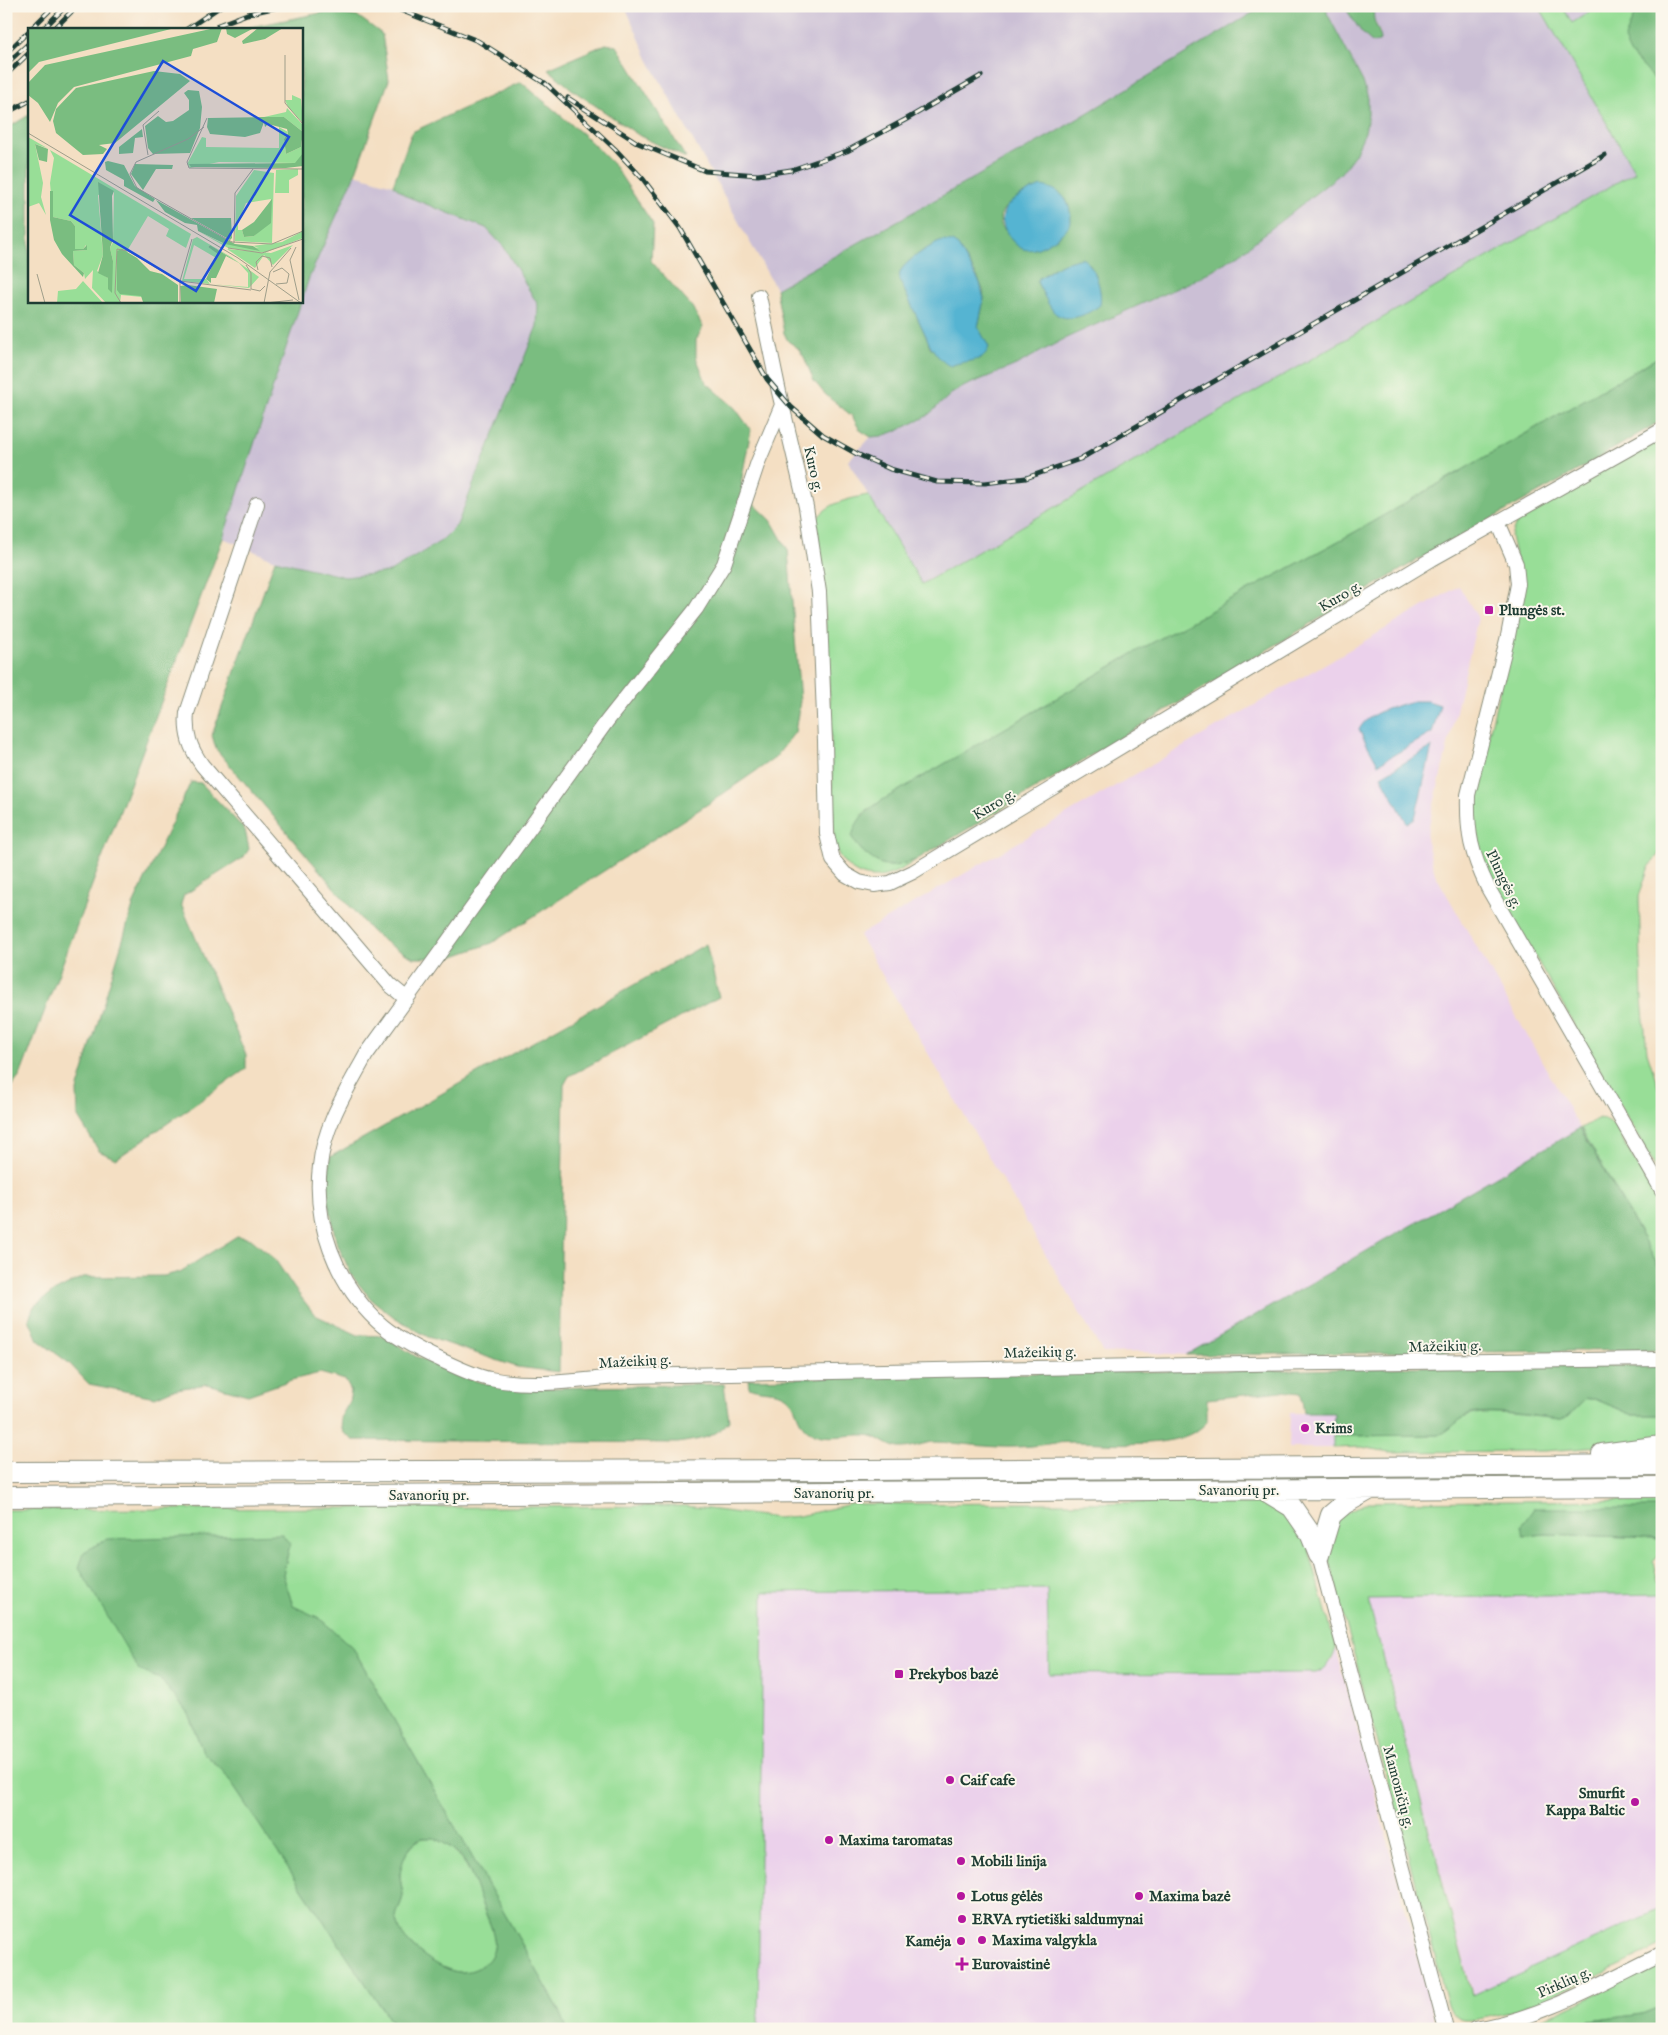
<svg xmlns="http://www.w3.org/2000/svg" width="1668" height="2035" font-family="'IM FELL English',serif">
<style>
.built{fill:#ebd1eb}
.industrial{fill:#cbbfd5}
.green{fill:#98de97;stroke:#5c8e66}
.forest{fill:#7abd80;stroke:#4c7d5a;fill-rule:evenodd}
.water{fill:#54b4d2;stroke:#3a7883}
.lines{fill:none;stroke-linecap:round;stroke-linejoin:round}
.minor-casing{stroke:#8a8e7c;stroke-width:16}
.highway-casing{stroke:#8a8e7c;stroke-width:22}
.minor{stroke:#fff;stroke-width:14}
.highway{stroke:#fff;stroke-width:20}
.rail-casing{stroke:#1f3d34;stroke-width:5}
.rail{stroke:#fbf7ec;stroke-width:3;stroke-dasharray:9;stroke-linecap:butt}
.poi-dot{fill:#b5179e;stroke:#fbf7ec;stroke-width:2}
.labels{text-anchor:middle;stroke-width:4;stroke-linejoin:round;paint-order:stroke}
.street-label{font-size:15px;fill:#1f3d34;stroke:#fbf7ec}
.poi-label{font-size:15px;font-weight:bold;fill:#1f3d34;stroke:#fbf7ec;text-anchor:start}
.inset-road{fill:none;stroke:#9f9e8a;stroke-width:1}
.view{fill:#1d4ed8;fill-opacity:0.15;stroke:#1d4ed8;stroke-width:2.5}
.inset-edge{fill:none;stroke:#1f3d34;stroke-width:2.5}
</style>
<rect width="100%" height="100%" fill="#fbf7ec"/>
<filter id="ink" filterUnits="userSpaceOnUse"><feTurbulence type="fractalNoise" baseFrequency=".02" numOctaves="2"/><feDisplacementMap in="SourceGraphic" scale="10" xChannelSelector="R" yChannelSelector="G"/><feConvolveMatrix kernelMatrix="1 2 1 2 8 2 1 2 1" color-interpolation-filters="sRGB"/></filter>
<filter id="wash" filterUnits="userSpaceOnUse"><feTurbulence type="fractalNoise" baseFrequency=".0096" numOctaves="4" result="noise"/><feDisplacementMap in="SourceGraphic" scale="20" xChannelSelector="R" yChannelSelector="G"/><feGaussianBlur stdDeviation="1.12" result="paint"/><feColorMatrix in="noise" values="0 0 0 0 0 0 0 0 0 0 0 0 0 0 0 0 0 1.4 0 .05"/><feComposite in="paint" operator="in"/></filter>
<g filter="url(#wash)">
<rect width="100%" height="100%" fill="#f4dfc3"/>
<path class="built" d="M1459,586L1478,618L1426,838L1435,874L1580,1128L1186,1355L1143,1352L1103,1353L859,935Z
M1290,1413H1334L1333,1448H1289Z
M1048,1589L1049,1673L1332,1661L1336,1648L1437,2029H758L763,1592Z
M1662,1594V1908L1473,1995L1368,1599Z"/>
<path class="industrial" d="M625,6H1264L1056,132L776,289L648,59Z
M1333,6L1346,7L1354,19L1380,33L1373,17L1375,9L1378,6H1539L1635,172L921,584L848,461L871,437L882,436L927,416L951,394L965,386L1016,365L1066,338L1197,279L1218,267L1368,98L1363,82L1327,13V8Z
M1562,6H1599V7L1572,24Z
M355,174L393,185L406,196L486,228L504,247L538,305L537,326L457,525L441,541L390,572L345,577L275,560L223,538L309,278Z"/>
<path class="green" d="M1539,6H1562L1572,23L1599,6H1638L1630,53L1662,87V355L1355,532L1139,650L881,801L863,814L852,837C859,850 876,866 892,866C899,866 908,862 916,860C908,865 900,871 891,874C865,884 840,868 834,842L830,704L823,575L816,520C828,502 849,499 868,495L922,584L1635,172Z
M1662,436V849L1648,869L1639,896L1642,999L1647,1052L1662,1099V1178L1482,864L1473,817L1475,792L1523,593L1511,536C1514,525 1519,520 1529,513Z
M1597,1119L1605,1120L1614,1125L1662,1208V1272L1581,1128Z
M1586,1399H1595L1633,1415H1662V1440L1615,1446L1545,1451L1389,1452L1362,1447L1333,1448V1436L1439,1435C1451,1430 1456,1420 1468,1416C1486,1408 1539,1418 1561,1419L1567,1417Z
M1662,1500V1508L1636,1509L1524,1536L1546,1534L1653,1538L1660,1540L1661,1553L1653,1562L1658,1581L1662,1582V1594L1368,1599L1472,1995L1662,1908V1945C1608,1970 1554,2000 1497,2015C1487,2017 1474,2021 1463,2020C1454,2018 1451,2013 1448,2005L1327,1553L1335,1519L1368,1502Z
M1263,1502L1276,1503L1305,1535L1336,1648C1332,1661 1328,1668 1316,1673L1049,1674L1047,1589L763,1592L758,2029H567L560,2011L353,1648L319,1618L293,1606L283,1575L290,1544L139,1670L160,1679L188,1713L203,1752L224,1772L396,2029H6V1510L686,1506L777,1518L799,1516L851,1504Z
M434,1838C446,1844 455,1849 463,1861C472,1873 476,1888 481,1902C485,1914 492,1926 494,1938C498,1959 478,1973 459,1972C439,1971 397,1940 396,1919C396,1910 403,1902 403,1894C402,1888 400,1881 400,1875C401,1863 407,1846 419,1840C423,1837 430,1838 434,1838Z
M1662,1963V2006L1642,2014L1554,2026L1548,2029H1511L1558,2012Z"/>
<path class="forest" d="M1264,6H1333L1327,8V13L1363,82L1368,98V115L1365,132L1355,154L1340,174L1239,254L1197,279L1066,338L1016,365L965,386L951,394L927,416L899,430L882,436L871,437L860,430L852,416L825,394L814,381L804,357L798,348L788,341L784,333L776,289L1056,132ZM1033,189L1066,199L1071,216L1059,237L1034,249C1026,243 1010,235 1004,229C989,210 1021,196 1033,189ZM943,241L958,246L977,276L983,290L984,299L978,327L987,351C975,364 964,359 951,366L930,347L927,338L900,281C900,281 899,274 900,273C902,263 933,243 943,241ZM1090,264L1100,291L1048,303L1037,282L1038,279L1054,268Z
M1344,6H1378C1367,16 1380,29 1381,40L1373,43L1362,33Z
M1638,6H1662V87L1630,53L1624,40Z
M326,12L359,17L382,34L389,80L355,174L309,278L223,538L20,1076L6,1094V129L29,115V301H301V29H240Z
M606,44L617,46L686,158L640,136L574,91L548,69Z
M521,82L585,136L613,164L653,224L651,261L692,307L703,327L696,340V357L706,382L735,408L751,430L741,482L753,503L771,520L788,550L800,701L795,732L775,758L711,802L492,943L449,958H414L391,946L371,931L216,749L212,735L275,560L345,577L390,572L441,541L457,525L537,326L538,305L504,247L486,228L406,196L393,185L412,132Z
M1662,355V420L1563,479L1414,562L916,860C909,862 899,866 892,866C876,866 859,850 852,837C857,817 865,813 881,801L1139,650L1355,532Z
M191,782L201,783L245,830L249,849L243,858L184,895L181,904L246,1055V1069L116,1159L99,1151L78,1117L77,1091L134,903Z
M706,944L719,997L569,1076L564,1085L559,1372L517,1367L428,1337L394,1317L371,1299L352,1276L336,1241L327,1195L330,1157Z
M1580,1128L1662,1272V1350L1186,1355Z
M237,1236L251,1239L274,1258L294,1288L315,1315L358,1335L384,1336L415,1356L464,1378L509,1389L724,1384L729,1421C714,1439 700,1439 678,1443L353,1440L343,1432L340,1418L349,1403L351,1391L345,1380L320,1373L291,1380L248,1395L207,1384L171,1390L155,1397L89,1384L69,1363L38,1340L29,1319L34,1306L52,1293L83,1277L164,1276L180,1272Z
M1482,1365L1662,1366V1415H1633L1595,1399H1586L1567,1417L1561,1419C1538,1417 1492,1409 1471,1414C1458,1418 1452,1430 1439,1435L1333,1436L1334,1413H1304L1301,1393L1282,1391L1207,1399V1422C1182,1452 1109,1442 1072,1442C1053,1442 1035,1447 1016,1447C989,1448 962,1443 936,1442C924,1442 911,1449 899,1448C885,1446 879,1435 864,1435C849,1434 829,1440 815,1434C795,1427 799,1405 786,1396C776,1389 760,1392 749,1387L748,1379L1081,1372L1304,1370Z
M1534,1508H1662V1544L1660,1540L1653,1538L1546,1534L1524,1536L1522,1525Z
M282,1534L290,1544L283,1575L293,1606L319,1618L353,1648L560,2011L567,2029H396L224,1772L203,1752L188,1713L160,1679L139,1670L79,1568L84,1552L107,1539ZM434,1838C446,1844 456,1849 464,1861C472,1873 476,1889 481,1902C486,1914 492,1926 494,1938C498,1959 478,1973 459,1972C439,1971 397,1940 396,1919C396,1910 403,1902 403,1894C402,1887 400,1881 400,1875C401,1863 407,1846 419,1839C423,1837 430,1838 434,1838Z
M1662,2006V2029H1548L1554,2026L1642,2014Z"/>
<path class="water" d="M1041,186C1062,189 1071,201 1071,222C1065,235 1037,254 1023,249C1016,246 1010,239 1007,233C991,207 1020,195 1041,186Z
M943,241L952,242L958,246L980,283L984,299L978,327L989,347C983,365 964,359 951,366C943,365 929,346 927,338L900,281C900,281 899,274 900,273C902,263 933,243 943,241Z
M1081,258C1095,263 1103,292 1100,305C1088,315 1065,325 1053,311C1047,303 1042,291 1037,282L1038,279L1061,264Z
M1414,701H1428L1440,705L1432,733L1378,764L1359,730C1367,712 1396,706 1414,701Z
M1432,747L1415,818L1407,823L1381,776Z"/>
</g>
<g filter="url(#ink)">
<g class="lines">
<g class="minor-casing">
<path id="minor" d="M759,296L779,392L806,507L819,592L825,741L827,834L833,860L845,874L859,882L874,885L890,883L913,872L1432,559L1662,430
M782,405L758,462L724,564L696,609L607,721L366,1055C347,1090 324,1125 320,1166C313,1222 336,1282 377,1321C394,1337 419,1350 441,1360C456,1367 474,1376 490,1379C535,1388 581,1380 626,1376L1246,1364L1662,1359
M257,504L187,713C185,734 190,748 202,765L390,985L407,999
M1498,522L1516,564L1518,584L1508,636L1468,795C1467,834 1471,853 1488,888L1662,1190
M1319,1555L1446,2029
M1475,2029C1541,2019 1602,1983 1662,1954"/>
</g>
<g class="highway-casing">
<path id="highway" d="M1602,1454L1662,1446
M6,1472L866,1470L1662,1465
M1264,1490L1292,1507L1310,1533L1319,1555
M6,1497L1662,1487
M1319,1555L1331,1515L1344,1504L1369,1490"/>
</g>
<use href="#minor" class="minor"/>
<use href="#highway" class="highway"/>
<g class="rail-casing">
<path id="rail" d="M390,6L478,41L549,86
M218,25L247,14L282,6
M31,29L54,6
M43,29L66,6
M54,29L77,6
M187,29L221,6
M6,53L29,31
M6,64L29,43
M6,75L29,53
M545,83L615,149L643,179L680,228L767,379L791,407L823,435L857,454L890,469L937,482L985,483L1026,478L1080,459L1605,155
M568,98L638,143L705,171L758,175L791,170L847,151L905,120L981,76
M6,113L29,101"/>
</g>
<use href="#rail" class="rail"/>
</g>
</g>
<g class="poi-dot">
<rect x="1484" y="605" width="10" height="10" rx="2.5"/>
<circle cx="1305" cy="1428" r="5"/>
<rect x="894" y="1669" width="10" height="10" rx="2.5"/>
<circle cx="950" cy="1780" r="5"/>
<circle cx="1635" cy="1802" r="5"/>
<circle cx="829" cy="1840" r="5"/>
<circle cx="961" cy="1861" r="5"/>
<circle cx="961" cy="1896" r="5"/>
<circle cx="1139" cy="1896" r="5"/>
<circle cx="962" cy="1919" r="5"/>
<circle cx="982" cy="1940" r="5"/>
<circle cx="961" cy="1941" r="5"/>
<path d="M959.5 1956.5h5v5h5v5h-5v5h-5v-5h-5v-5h5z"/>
</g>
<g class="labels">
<g class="street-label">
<text transform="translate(814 469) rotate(77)" y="5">Kuro g.</text>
<text transform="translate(1340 596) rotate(-31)" y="5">Kuro g.</text>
<text transform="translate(994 804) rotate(-31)" y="5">Kuro g.</text>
<text transform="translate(1504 879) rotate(64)" y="5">Plungės g.</text>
<text transform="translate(1445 1346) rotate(-1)" y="5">Mažeikių g.</text>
<text transform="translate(1040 1352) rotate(-1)" y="5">Mažeikių g.</text>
<text transform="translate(635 1361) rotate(-3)" y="5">Mažeikių g.</text>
<text x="1239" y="1495">Savanorių pr.</text>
<text x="834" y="1498">Savanorių pr.</text>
<text x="429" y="1500">Savanorių pr.</text>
<text transform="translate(1399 1787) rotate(75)" y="5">Mamoničių g.</text>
<text transform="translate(1564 1982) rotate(-24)" y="5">Pirklių g.</text>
</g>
<g class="poi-label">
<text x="1499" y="615">Plungės st.</text>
<text x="1315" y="1433">Krims</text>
<text x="909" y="1679">Prekybos bazė</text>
<text x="960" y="1785">Caif cafe</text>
<text x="1625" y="1798" text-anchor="end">Smurfit<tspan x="1625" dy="17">Kappa Baltic</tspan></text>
<text x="839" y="1845">Maxima taromatas</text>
<text x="971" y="1866">Mobili linija</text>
<text x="971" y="1901">Lotus gėlės</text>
<text x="1149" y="1901">Maxima bazė</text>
<text x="972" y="1924">ERVA rytietiški saldumynai</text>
<text x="992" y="1945">Maxima valgykla</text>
<text x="951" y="1946" text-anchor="end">Kamėja</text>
<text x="972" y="1969">Eurovaistinė</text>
</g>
</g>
<g transform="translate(28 28)">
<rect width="275" height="275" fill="#f4dfc3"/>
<path d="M264,67L273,71L275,95L260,79L257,72H264ZM259,80L275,97V104L256,89H236L258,84ZM251,99L260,104L256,111L258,126L273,119L275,108V125L269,135L191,134L162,140L159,136L174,109L178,110V119L251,120ZM0,109L19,120L7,116L15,155L13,169L18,187L11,175L0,179ZM22,122L163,206L158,220L138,208L141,201L120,188L99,223L114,269L93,267L92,275H78L64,260L65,242L57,251L56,245L46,237L45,223L59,222L58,217L55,221H47V198L43,193L25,189L22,155L26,130ZM86,163L85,214L82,220L85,233L80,261V250L69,243L75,227L70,167ZM270,141V147L261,152V165H247L248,142ZM226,142L246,145L244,215L207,213L208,168ZM243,171L238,197L226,208L216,209L214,202H210V195L218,175ZM170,203L194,215L231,220L225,218L254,214L275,203V210L236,225L200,220ZM169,209L203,229L231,249L221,260L154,253L165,211ZM166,217L190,231V225L180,219L182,217L211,235L220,245V259L182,256L178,251H156ZM265,217L245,237L236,227L227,240L199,221L243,225ZM55,253L75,275H29L30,263L48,261Z" fill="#98de97" fill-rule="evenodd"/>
<path d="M0,0H147L11,34L0,45ZM187,0H194L189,14L165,21L163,28L46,59L30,75L22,94L10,75L0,67V55L17,37ZM198,0H226L207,10L199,6ZM230,0H255L237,11L215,16L214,13ZM126,43L152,46L162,53L87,115L71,117L79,121L75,126L55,127L28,105L25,93L28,81L48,60ZM160,62L171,63L174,79L172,100L162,125L125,126L120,120L117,98L130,88L138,94L145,93L161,82V72L156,65ZM236,89H256L275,104L273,119L258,126L256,111L260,105L259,101L240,96L237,99L236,94L232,105L217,109L182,106L179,99L180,90ZM114,101L115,109L107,110L105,125L91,126V119ZM7,116L20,121L19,134L11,132ZM275,125V138L258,140L163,139L161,136L267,135ZM80,133L96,137L107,158L127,171L125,174L96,158V152L78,142L77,134ZM107,136L145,137L144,141H128L115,162L103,146ZM70,154L86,163L84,168L85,211L82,220L85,233L84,265L80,261V250L70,245L75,227ZM22,163H25V189L43,193L47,198V221H55L59,217V222L45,223L46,237L56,245L55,249L34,226L26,212L22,192ZM244,171L243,195L226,208L216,209L214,202L226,194ZM128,172L207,216L225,218L232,223L197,216L170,203L169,197L157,195L137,184ZM163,190H203L204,210L202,212ZM182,217L211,235L198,228L188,250H183V255L178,251L190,226L180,219ZM94,221L109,230L122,243L134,246L150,257V274L120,275L115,274L113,268L92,266L89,262V223ZM160,257L189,261L186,275H153L152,258Z" fill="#7abd80"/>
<path class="inset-road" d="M257,27V75L275,96M179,90L159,134L161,140L275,141M176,99L160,111L108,134L102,146L109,160L204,214L244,216L275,203M0,105L210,230L273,275M120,127L115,97L131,83M206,215L207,165L225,141M268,219L262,232L271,272M200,220L234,225L275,211M218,237L223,245V261L232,263L237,258M230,242L228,234L234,228L242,230L244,239M245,244L254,240L261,246L259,255L248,256M9,246L17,275M152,253L223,262M93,275L87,265L89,221L100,223L152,254M152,275V253L164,211M236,275L242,244L263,220M238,275L265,272"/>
<path class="view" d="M135,33L261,109L168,263L42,187Z"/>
<rect width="275" height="275" class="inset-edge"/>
</g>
<rect width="1668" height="2035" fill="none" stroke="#fbf7ec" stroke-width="25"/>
</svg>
